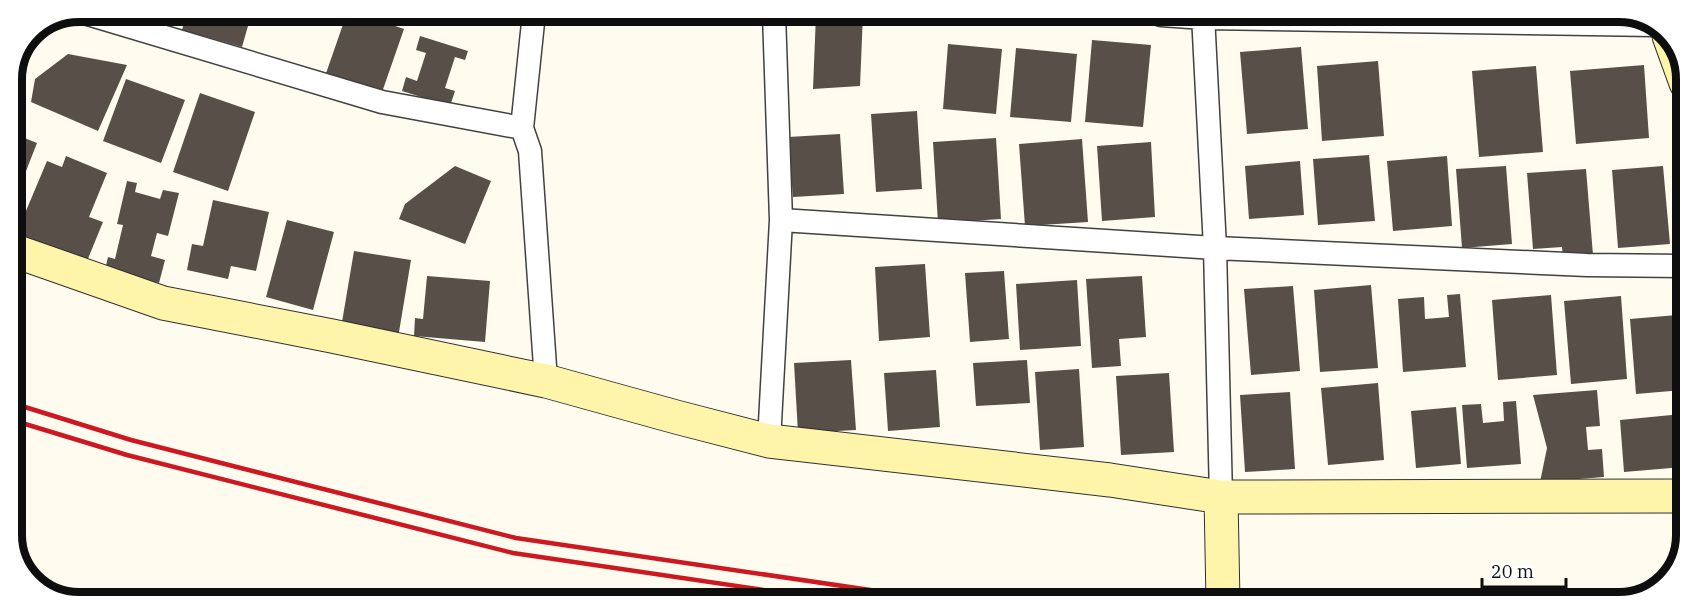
<svg xmlns="http://www.w3.org/2000/svg" width="1698" height="614" font-family="'IBM Plex Serif',serif">
<style>
.building{fill:#584f49}
.lines{fill:none;stroke-linecap:round;stroke-linejoin:round}
.street-casing{stroke:#414141;stroke-width:25}
.secondary-casing{stroke:#303030;stroke-width:35}
.street{stroke:#fff;stroke-width:22}
.secondary{stroke:#fff5aa;stroke-width:33}
.rail{stroke:#cd1821;stroke-width:4.5}
.rim{fill:none;stroke:#0e0e0e;stroke-width:8}
</style>
<rect width="100%" height="100%" fill="#fffcef"/>
<path class="building" d="M124,12H169L165,25Z
M187,12H252L242,47L182,30Z
M347,13H357L404,29L380,98L324,79Z
M816,14H863L860,86L813,89Z
M420,36L468,51L465,60L455,57L445,88L455,91L450,106L402,91L406,77L417,81L426,53L416,50Z
M1092,40L1151,45L1143,127L1085,122Z
M948,44L1002,49L996,114L943,109Z
M1301,47L1308,129L1247,134L1240,52Z
M1016,48L1077,54L1071,122L1010,117Z
M68,54L127,65L98,131L31,102L35,79Z
M1378,61L1384,136L1322,141L1317,66Z
M1644,65L1649,138L1576,144L1570,71Z
M1536,66L1543,152L1479,157L1472,71Z
M126,79L185,100L161,163L103,141Z
M200,93L255,112L228,191L173,172Z
M917,111L922,189L876,192L871,114Z
M12,133L37,143L19,189L12,186Z
M840,134L844,194L793,197L788,137Z
M996,138L1001,219L938,223L933,142Z
M1082,139L1088,222L1025,226L1019,144Z
M1151,142L1155,217L1102,221L1097,146Z
M1369,155L1375,221L1318,225L1313,159Z
M66,156L107,173L89,217L103,222L85,266L15,237L47,161L62,167Z
M1447,156L1452,226L1393,231L1387,161Z
M1300,161L1304,215L1249,219L1245,166Z
M455,166L491,181L465,244L399,219L405,204Z
M1506,166L1512,244L1462,248L1456,169Z
M1663,166L1670,244L1618,248L1612,170Z
M1586,169L1593,255L1563,258L1562,247L1533,249L1527,173Z
M127,181L137,183L135,192L160,199L163,190L179,193L168,236L157,233L151,256L165,260L159,283L105,270L108,257L115,259L123,225L117,224Z
M213,200L269,212L256,271L231,266L228,279L187,270L192,244L203,246Z
M287,220L334,232L313,310L266,297Z
M354,251L411,260L398,338L341,328Z
M925,264L930,337L879,341L875,267Z
M1004,271L1009,339L970,342L965,273Z
M427,276L490,281L485,342L414,336L415,318L423,319Z
M1142,276L1146,337L1119,339L1121,366L1092,368L1086,279Z
M1077,280L1081,346L1020,350L1016,284Z
M1371,285L1378,368L1320,372L1314,290Z
M1293,286L1300,371L1251,375L1244,289Z
M1460,294L1466,367L1403,372L1398,299L1424,297L1425,319L1449,317L1447,295Z
M1551,295L1557,375L1498,380L1492,300Z
M1621,296L1627,379L1571,384L1564,301Z
M1677,315L1683,390L1636,394L1630,319Z
M851,360L856,430L798,433L794,363Z
M1027,360L1030,403L976,406L973,363Z
M1079,369L1084,447L1040,450L1035,372Z
M936,370L940,427L888,431L884,373Z
M1169,373L1174,452L1121,455L1116,376Z
M1378,383L1384,460L1328,465L1321,388Z
M1597,390L1600,426L1586,427L1588,450L1602,449L1604,477L1540,482L1547,448L1533,395Z
M1290,392L1295,469L1245,472L1240,395Z
M1516,401L1521,464L1467,468L1462,405L1481,404L1483,423L1504,421L1503,402Z
M1456,407L1461,464L1416,468L1411,411Z
M1682,414L1683,467L1624,472L1620,420Z"/>
<g class="lines">
<g class="street-casing">
<path id="street" d="M81,12L382,102L522,128
M534,13L522,128L530,151L546,381
M1161,15L1204,18L1654,25
M1203,15L1215,248L1221,497
M781,220L1215,248L1587,265L1684,266
M769,441L781,220L774,14"/>
</g>
<g class="secondary-casing">
<path id="secondary" d="M1669,36L1686,83
M12,250L163,303L332,336L546,381L676,417L769,441L1110,480L1221,497L1683,496
M1221,497L1223,601"/>
</g>
<use href="#street" class="street"/>
<use href="#secondary" class="secondary"/>
<path class="rail" d="M12,403L131,440L516,538L938,600
M12,420L127,455L513,553L832,600"/>
</g>
<path d="M0 0H1698V614H0ZM79 22H1619A57 57 0 0 1 1676 79V535A57 57 0 0 1 1619 592H79A57 57 0 0 1 22 535V79A57 57 0 0 1 79 22Z" fill="#fff" fill-rule="evenodd"/>
<path class="rim" d="M79 22H1619A57 57 0 0 1 1676 79V535A57 57 0 0 1 1619 592H79A57 57 0 0 1 22 535V79A57 57 0 0 1 79 22Z"/>
<path d="M1482 578v9h84v-9" fill="none" stroke="#0e0e0e" stroke-width="3"/>
<text x="1491" y="578" font-size="18" fill="#0e0e0e" stroke="#ffffff" stroke-width="4.5" paint-order="stroke">20 m</text>
</svg>
